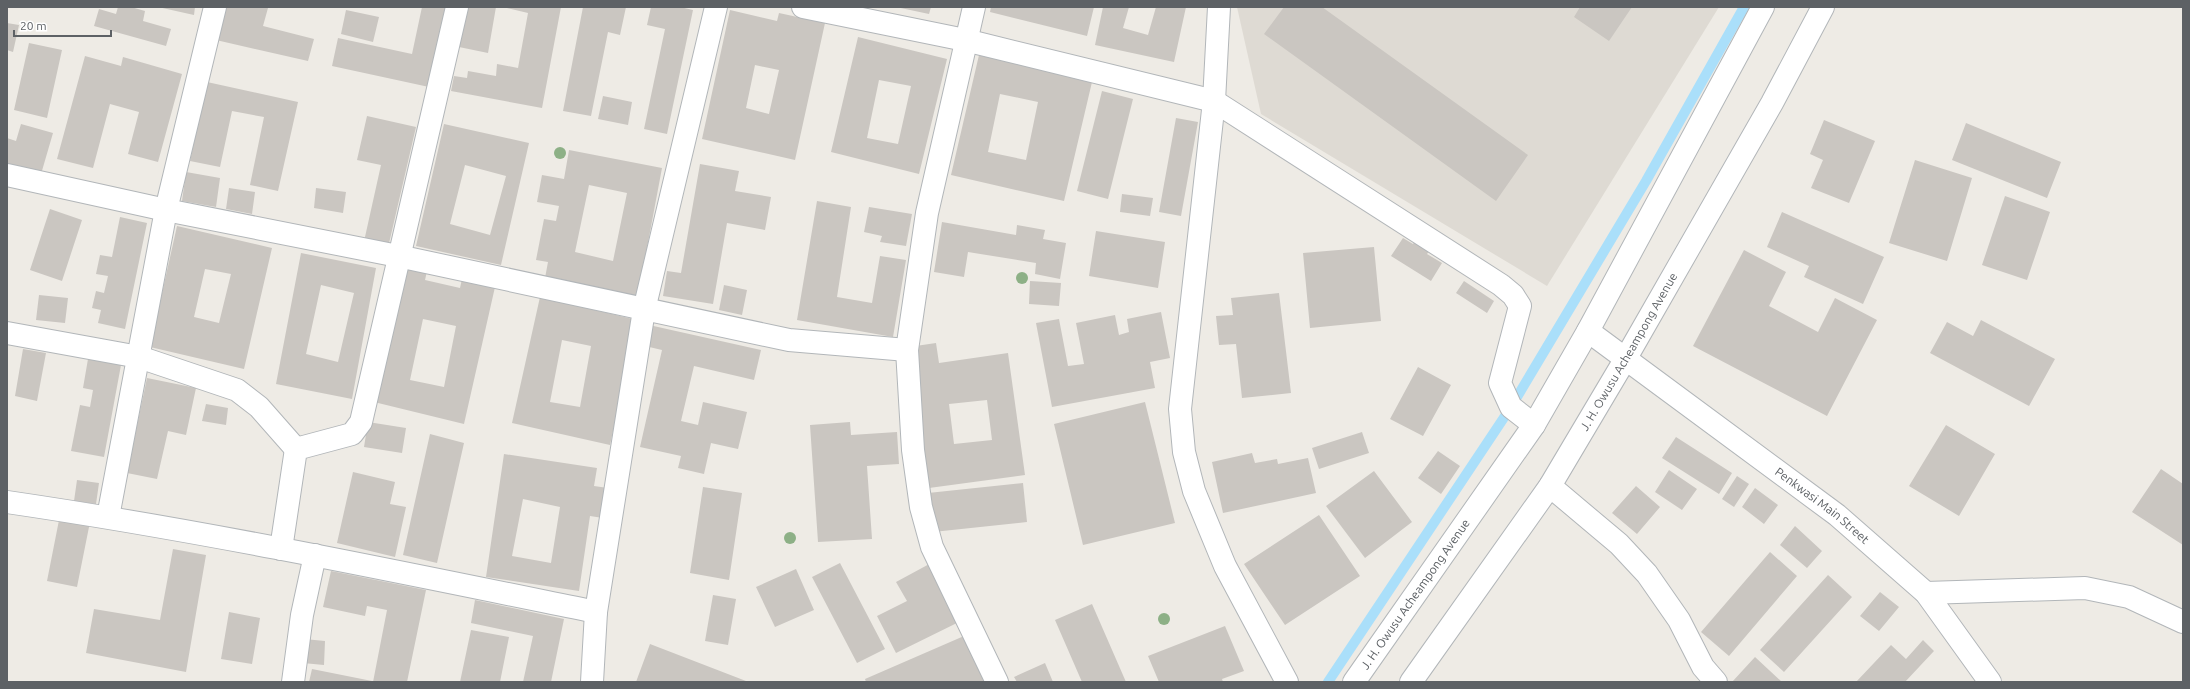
<svg xmlns="http://www.w3.org/2000/svg" width="2190" height="689" font-family="Ubuntu,sans-serif">
<style>
.education{fill:#dedad3}
.lines{fill:none;stroke-linecap:round;stroke-linejoin:round}
.stream{stroke:#aadffa;stroke-width:10}
.building{fill:#cac6c1;fill-rule:evenodd}
.minor-casing{stroke:#b2b6b9;stroke-width:24}
.tertiary-casing{stroke:#b2b6b9;stroke-width:24}
.minor{stroke:#fff;stroke-width:22}
.tertiary{stroke:#fff;stroke-width:22}
.tree{fill:#8db086}
.labels{text-anchor:middle;stroke-width:3;stroke-linejoin:round;paint-order:stroke}
.street-label{font-size:12px;fill:#5d6165;stroke:#fff}
</style>
<rect width="100%" height="100%" fill="#eeebe5"/>
<path class="education" d="M1237,7H1719L1547,286L1261,114Z"/>
<g class="lines">
<path class="stream" d="M1328,682L1511,407L1646,181L1744,7"/>
</g>
<path class="building" d="M118,7H131L145,11L143,21L171,29L166,46L94,26L99,9L116,14Z
M158,7H195L194,15Z
M224,7L268,8L263,26L314,39L308,61L216,40Z
M422,7H446L429,87L332,66L338,38L412,54Z
M467,7H496L488,53L459,47Z
M503,7H561L542,108L451,91L454,76L467,78L468,71L496,76L497,64L518,68L528,13Z
M583,7H626L620,35L608,32L591,116L563,111Z
M651,7H680L693,10L667,134L644,129L665,29L647,25Z
M896,7H931L929,14Z
M991,7H1094L1087,36L990,12Z
M1103,7H1129L1123,28L1148,35L1156,7H1186L1174,62L1095,45Z
M1284,7H1322L1528,155L1496,201L1264,34Z
M1580,7H1632L1609,41L1574,17Z
M346,10L379,17L373,42L341,34Z
M730,10L777,21L779,13L825,23L795,160L702,139ZM755,65L779,70L769,114L746,108Z
M7,23L19,25L13,52L7,50Z
M858,37L947,59L919,174L831,152ZM879,80L911,86L898,144L867,138Z
M29,43L62,50L47,118L14,110Z
M979,55L1092,82L1064,201L951,175ZM1000,94L1038,102L1026,160L988,152Z
M85,56L121,66L123,57L182,74L158,162L128,154L139,112L110,104L93,168L57,159Z
M207,82L298,102L278,191L250,185L264,117L232,111L220,167L190,161Z
M1102,91L1133,99L1108,199L1077,191Z
M603,96L632,102L628,125L598,119Z
M367,116L416,127L387,252L363,246L381,165L357,160Z
M1176,118L1198,122L1181,216L1159,212Z
M1824,120L1875,141L1849,203L1811,188L1823,160L1810,154Z
M1966,123L2061,162L2047,198L1952,160Z
M21,124L53,133L39,181L7,173V138L16,141Z
M444,124L529,143L501,265L416,246ZM465,165L506,176L490,235L450,224Z
M569,150L662,168L638,296L545,278L548,262L536,260L544,219L556,221L559,206L537,202L542,175L564,179ZM589,185L627,193L613,261L575,252Z
M1915,160L1972,178L1947,261L1889,243Z
M700,164L739,171L735,191L771,197L765,230L727,223L713,304L663,296L667,271L681,273Z
M186,172L220,178L216,207L182,201Z
M229,188L255,192L252,214L226,209Z
M316,188L346,192L343,213L314,208Z
M1122,194L1153,198L1150,216L1120,212Z
M2005,196L2050,212L2027,280L1982,265Z
M817,201L851,207L837,297L872,303L880,256L906,260L893,337L797,320Z
M869,207L912,214L906,246L880,242L882,236L864,232Z
M50,209L82,220L62,281L30,270Z
M1782,212L1884,257L1863,304L1804,277L1809,266L1767,247Z
M120,217L147,223L125,329L98,323L101,310L92,308L96,291L104,293L108,276L96,274L100,255L112,257Z
M942,222L1016,235L1017,225L1045,230L1043,239L1066,243L1060,279L1035,274L1036,263L968,252L964,277L934,272Z
M177,226L272,248L244,369L150,347ZM205,269L231,274L219,323L194,317Z
M1096,231L1165,242L1158,288L1089,276Z
M1418,237L1433,246L1427,254L1442,263L1431,281L1391,256L1403,238L1413,244Z
M1374,247L1381,321L1310,328L1303,253Z
M1744,250L1786,272L1769,306L1818,332L1835,298L1877,320L1827,416L1693,346Z
M301,253L376,268L352,399L276,384ZM321,285L354,293L338,362L306,354Z
M406,266L427,271L425,280L460,288L462,279L495,287L464,424L374,402ZM423,319L456,326L444,387L410,380Z
M1030,281L1061,283L1059,306L1029,304Z
M1464,281L1494,301L1487,313L1456,293Z
M724,285L747,290L742,315L719,310Z
M1279,293L1291,393L1242,398L1236,344L1219,345L1216,316L1233,315L1231,298Z
M39,295L68,298L65,323L36,320Z
M540,297L637,320L610,445L512,423ZM562,340L591,346L580,407L550,402Z
M1161,312L1170,358L1150,362L1155,388L1052,407L1036,323L1059,319L1068,366L1084,364L1076,323L1115,315L1119,335L1129,332L1127,319Z
M1981,320L2055,359L2029,406L1930,353L1947,322L1973,336Z
M649,325L761,350L754,380L694,366L681,421L698,425L703,402L747,412L738,449L711,443L704,474L678,468L681,456L640,447L662,350L645,346Z
M936,343L939,363L1008,353L1025,475L929,488L909,347ZM987,400L992,440L954,444L949,404Z
M23,349L46,353L37,401L15,396Z
M88,359L121,365L104,457L71,451L80,405L90,407L93,390L83,388Z
M1418,367L1451,385L1423,436L1390,419Z
M147,378L196,388L186,435L168,431L157,479L127,473Z
M1145,402L1175,523L1083,545L1054,424Z
M206,404L228,408L226,425L202,421Z
M368,422L406,428L402,453L364,447Z
M850,422L851,435L897,432L899,464L867,466L872,539L818,542L810,425Z
M1946,425L1995,454L1959,516L1909,486Z
M1362,432L1369,453L1319,469L1312,448Z
M430,434L464,443L437,563L403,555Z
M1676,437L1732,473L1719,494L1662,458Z
M1438,451L1460,466L1441,494L1418,478Z
M1252,453L1255,463L1277,459L1278,464L1308,458L1316,493L1223,513L1212,462Z
M504,454L597,468L594,486L608,488L603,518L590,516L579,591L486,577ZM523,499L560,507L551,563L512,556Z
M2161,469L2183,484V545L2132,512Z
M1669,470L1697,489L1682,510L1655,492Z
M1374,471L1412,522L1365,558L1326,506Z
M353,472L395,482L390,504L406,507L395,557L337,543Z
M1737,476L1749,484L1734,507L1722,499Z
M77,480L99,483L96,504L74,501Z
M1023,483L1027,522L933,532L928,493Z
M1636,486L1660,507L1637,534L1612,513Z
M703,487L742,493L729,580L690,573Z
M1755,488L1778,505L1764,524L1742,507Z
M60,515L90,522L77,587L47,581Z
M1319,515L1360,576L1285,625L1244,564Z
M1795,526L1822,551L1807,568L1780,545Z
M173,549L206,555L186,672L86,653L94,609L160,620Z
M1770,552L1797,576L1729,656L1701,632Z
M933,562L963,620L896,653L877,616L907,601L896,582Z
M840,563L885,649L857,663L812,577Z
M796,569L814,610L775,627L756,587Z
M331,571L426,590L407,682H373L387,610L367,606L365,616L323,607Z
M1828,575L1852,597L1784,672L1760,650Z
M1880,592L1899,607L1879,631L1860,616Z
M713,595L736,599L728,645L705,641Z
M475,600L564,619L551,682H523L533,636L471,623Z
M1092,604L1126,682H1082L1055,620Z
M229,612L260,618L252,664L221,659Z
M1225,626L1244,671L1222,679L1223,682H1159L1148,656Z
M471,630L509,637L500,682H460Z
M964,636L984,682H866L865,679Z
M304,639L325,641L324,665L303,663Z
M1923,640L1934,651L1905,682H1856L1891,645L1906,659Z
M650,644L746,681V682H636Z
M1755,657L1782,682H1732Z
M1045,663L1053,682H1017L1014,677Z
M312,669L372,681V682H309Z"/>
<g class="lines">
<g class="minor-casing">
<g id="minor">
<path d="M803,7L965,40L1214,101L1501,285L1513,295L1520,306L1500,383L1511,407L1534,425"/>
<path d="M974,7L927,213L907,350L913,450L921,507L932,547L997,682"/>
<path d="M1219,7L1214,101L1180,409L1184,452L1194,491L1225,566L1287,682"/>
<path d="M7,175L166,210L398,256L789,340L907,350"/>
<path id="s1" d="M1588,331L1837,515L1926,593L1990,682"/>
<path d="M7,333L139,357L237,390L259,407L296,449"/>
<path d="M1550,486L1619,544L1647,574L1679,620L1703,667L1716,682"/>
<path d="M7,502C205,531 400,572 596,612"/>
<path d="M108,517L166,210L215,7"/>
<path d="M281,549L296,449L352,434L361,422L457,7"/>
<path d="M1926,593L2085,588L2129,597L2183,622"/>
<path d="M293,682L302,615L315,555"/>
<path d="M592,682L596,612L644,310L716,7"/>
</g>
</g>
<g class="tertiary-casing">
<g id="tertiary">
<path id="s2" d="M1354,682L1534,425L1588,331L1763,7"/>
<path id="s3" d="M1411,682L1550,486L1626,358L1772,103L1823,7"/>
</g>
</g>
<use href="#minor" class="minor"/>
<use href="#tertiary" class="tertiary"/>
</g>
<g class="tree">
<circle cx="560" cy="153" r="6"/>
<circle cx="1022" cy="278" r="6"/>
<circle cx="790" cy="538" r="6"/>
<circle cx="1164" cy="619" r="6"/>
</g>
<g class="labels">
<g class="street-label">
<text dy="4" stroke="none"><textPath href="#s3" startOffset="396">J. H. Owusu Acheampong Avenue</textPath></text>
<text dy="4" stroke="none"><textPath href="#s1" startOffset="292">Penkwasi Main Street</textPath></text>
<text dy="4" stroke="none"><textPath href="#s2" startOffset="107">J. H. Owusu Acheampong Avenue</textPath></text>
</g>
</g>
<rect width="2190" height="689" fill="none" stroke="#5d6165" stroke-width="16"/>
<path d="M14 30v6h97v-6" fill="none" stroke="#5d6165" stroke-width="2"/>
<text x="20" y="30" font-size="12" fill="#5d6165" stroke="#ffffff" stroke-width="3" paint-order="stroke">20 m</text>
</svg>
